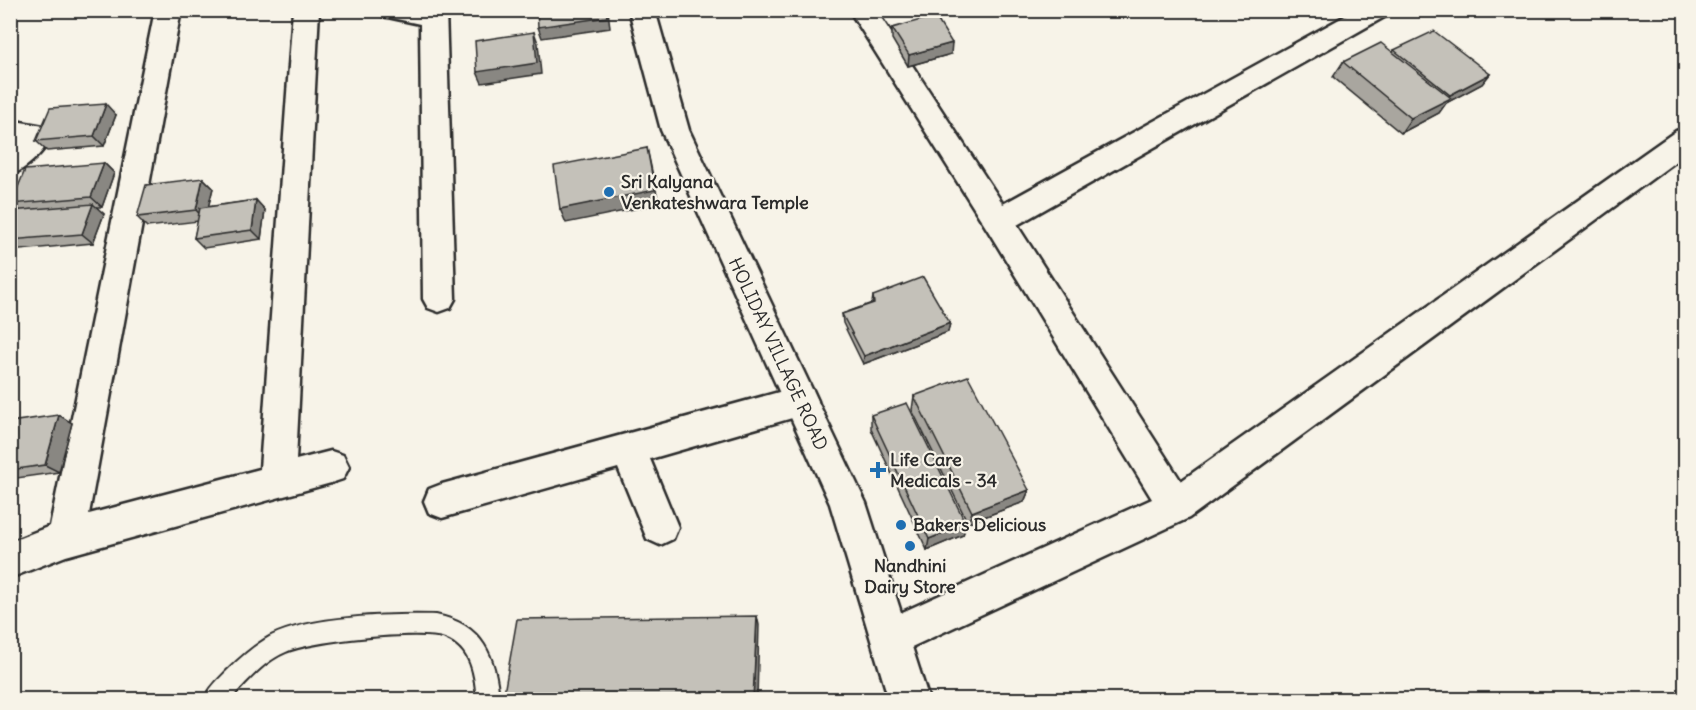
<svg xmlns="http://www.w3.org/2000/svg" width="1696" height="710" font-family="Delius,sans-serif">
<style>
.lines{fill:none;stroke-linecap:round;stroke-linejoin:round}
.service-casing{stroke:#2b2b2b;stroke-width:4}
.minor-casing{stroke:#2b2b2b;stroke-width:5}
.tertiary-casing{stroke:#2b2b2b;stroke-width:5}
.service{fill:#f7f3e8;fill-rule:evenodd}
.minor{fill:#f7f3e8;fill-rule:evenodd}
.tertiary{fill:#f7f3e8;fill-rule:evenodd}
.wall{fill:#a9a69f;stroke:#2b2b2b;stroke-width:1.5}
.shaded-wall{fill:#898782;stroke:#2b2b2b;stroke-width:1.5}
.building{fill:#c4c1b9;stroke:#2b2b2b;stroke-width:1.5}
.poi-dot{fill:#1f6fb2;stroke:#f7f3e8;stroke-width:2}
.labels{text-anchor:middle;stroke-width:4.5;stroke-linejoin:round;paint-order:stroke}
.poi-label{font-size:18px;font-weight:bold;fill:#2b2b2b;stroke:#f7f3e8;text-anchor:start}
.street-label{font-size:18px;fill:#2b2b2b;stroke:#f7f3e8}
</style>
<rect width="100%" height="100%" fill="#f7f3e8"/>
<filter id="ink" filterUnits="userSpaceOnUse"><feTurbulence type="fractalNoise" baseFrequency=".0167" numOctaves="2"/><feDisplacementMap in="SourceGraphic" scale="12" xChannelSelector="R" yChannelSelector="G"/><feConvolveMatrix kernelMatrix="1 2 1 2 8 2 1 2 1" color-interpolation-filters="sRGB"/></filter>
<g filter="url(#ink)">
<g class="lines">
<g class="service-casing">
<path id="service" d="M436,615C483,624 496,657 499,700H477C475,676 472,648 445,638C423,629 309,641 286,652C264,661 246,682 230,700H204C209,688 219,679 227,671C240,658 255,645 271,636C311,616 391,614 436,615Z"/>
</g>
<g class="minor-casing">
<path id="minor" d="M155,10H181L89,514L260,469L293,10H319L296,460L331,451L343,455L349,467L343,479L331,483L66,556L10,578V542L50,526Z
M379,10H446L455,299L450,308L439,312L428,308L423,299L420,24L383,16Z
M849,10H876L1003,204L1356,10H1390L1386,16L1017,225L1181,481L1676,131L1686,128V154L1189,518L890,657L876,652L871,638L876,624L1152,499L987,229Z
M10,120L49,127L53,135C45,150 27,170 10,175V146L15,141H10Z
M801,386L813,390L818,401L813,412L650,459L678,527L673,539L660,545L647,539L618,468L442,518L429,513L424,501L429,489L442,484Z"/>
</g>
<g class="tertiary-casing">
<path id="tertiary" d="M629,10H655L689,130L866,503L929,700H889L830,504L661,130Z"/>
</g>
<use href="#service" class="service"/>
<use href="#minor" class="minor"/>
<use href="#tertiary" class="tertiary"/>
</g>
<path class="wall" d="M892,28L951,54L908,66L892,39Z
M1394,50L1490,74L1482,84L1446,103L1439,113L1401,133L1333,77L1343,62L1393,52Z
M116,115L104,146L47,151L36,141Z
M104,163L114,173L102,207H96L104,214L93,243L10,251V211L19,210L11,204Z
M203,178L213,188L208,207L256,200L265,210L261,239L204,248L194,238L198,221L147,227L137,217Z
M873,296L950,323L948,332L863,364L843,323L842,314L872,303Z
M914,396L1029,490L1024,502L968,523L912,410Z
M871,415L966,524L963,535L927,550L871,429Z
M10,422L72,423L59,472L10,479Z"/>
<path class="shaded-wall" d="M463,10H501L465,16Z
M606,10H608L610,28L542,38L538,27Z
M534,32L538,43L541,74L482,83L477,72Z
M952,43L951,54L908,66L909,55Z
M1490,74L1482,84L1446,103L1439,113L1401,133L1411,118L1446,100L1450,95Z
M106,104L116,115L104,146L94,136Z
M647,148L659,204L566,223L560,209Z
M104,163L114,173L102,207L91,197Z
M203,178L213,188L205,220L196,210Z
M256,200L265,210L261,239L252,230Z
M93,204L104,214L93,243L82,234Z
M950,323L948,332L863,364L864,356Z
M59,415L72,423L59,472L45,465Z
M1029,490L1024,502L968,523L972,512Z
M966,524L963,535L927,550L929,539Z
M757,616L759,625L757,699H753Z"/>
<path class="building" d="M537,10H606L607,17L538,27Z
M935,16L952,43L909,55L892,28Z
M1434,31L1490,74L1450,95L1394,50Z
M534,32L537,63L477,72L475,41Z
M1381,43L1451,98L1411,118L1343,62Z
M106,104L94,136L36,141L50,108Z
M647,148L655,190L560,209L554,166Z
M104,163L91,197L11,204L25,170Z
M203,178L196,210L137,217L146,185Z
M256,200L252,230L194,238L200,208Z
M93,204L82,234L10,240V211Z
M923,277L950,323L864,356L842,314L874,303L873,296Z
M968,376L1029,490L972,512L914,396Z
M907,403L966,524L929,539L871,415Z
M59,415L45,465L10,470V422Z
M757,616L753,699H503L517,619Z"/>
</g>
<g class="poi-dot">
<circle cx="609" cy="192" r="6"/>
<path d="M875 461h6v6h6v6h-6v6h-6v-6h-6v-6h6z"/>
<circle cx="901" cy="525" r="6"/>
<circle cx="910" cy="546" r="6"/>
</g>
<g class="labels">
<g class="poi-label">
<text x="621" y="188">Sri Kalyana<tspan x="621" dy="21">Venkateshwara Temple</tspan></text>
<text x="890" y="466">Life Care<tspan x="890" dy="21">Medicals - 34</tspan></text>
<text x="913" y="531">Bakers Delicious</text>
<text x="910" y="572" text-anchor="middle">Nandhini<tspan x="910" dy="21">Dairy Store</tspan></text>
</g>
<g class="street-label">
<text transform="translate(778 354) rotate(65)" y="6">HOLIDAY VILLAGE ROAD</text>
</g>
</g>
<rect width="1696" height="710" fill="none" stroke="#f7f3e8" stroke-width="36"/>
<rect x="18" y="18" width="1660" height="674" fill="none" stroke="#2b2b2b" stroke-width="2" filter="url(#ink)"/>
</svg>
